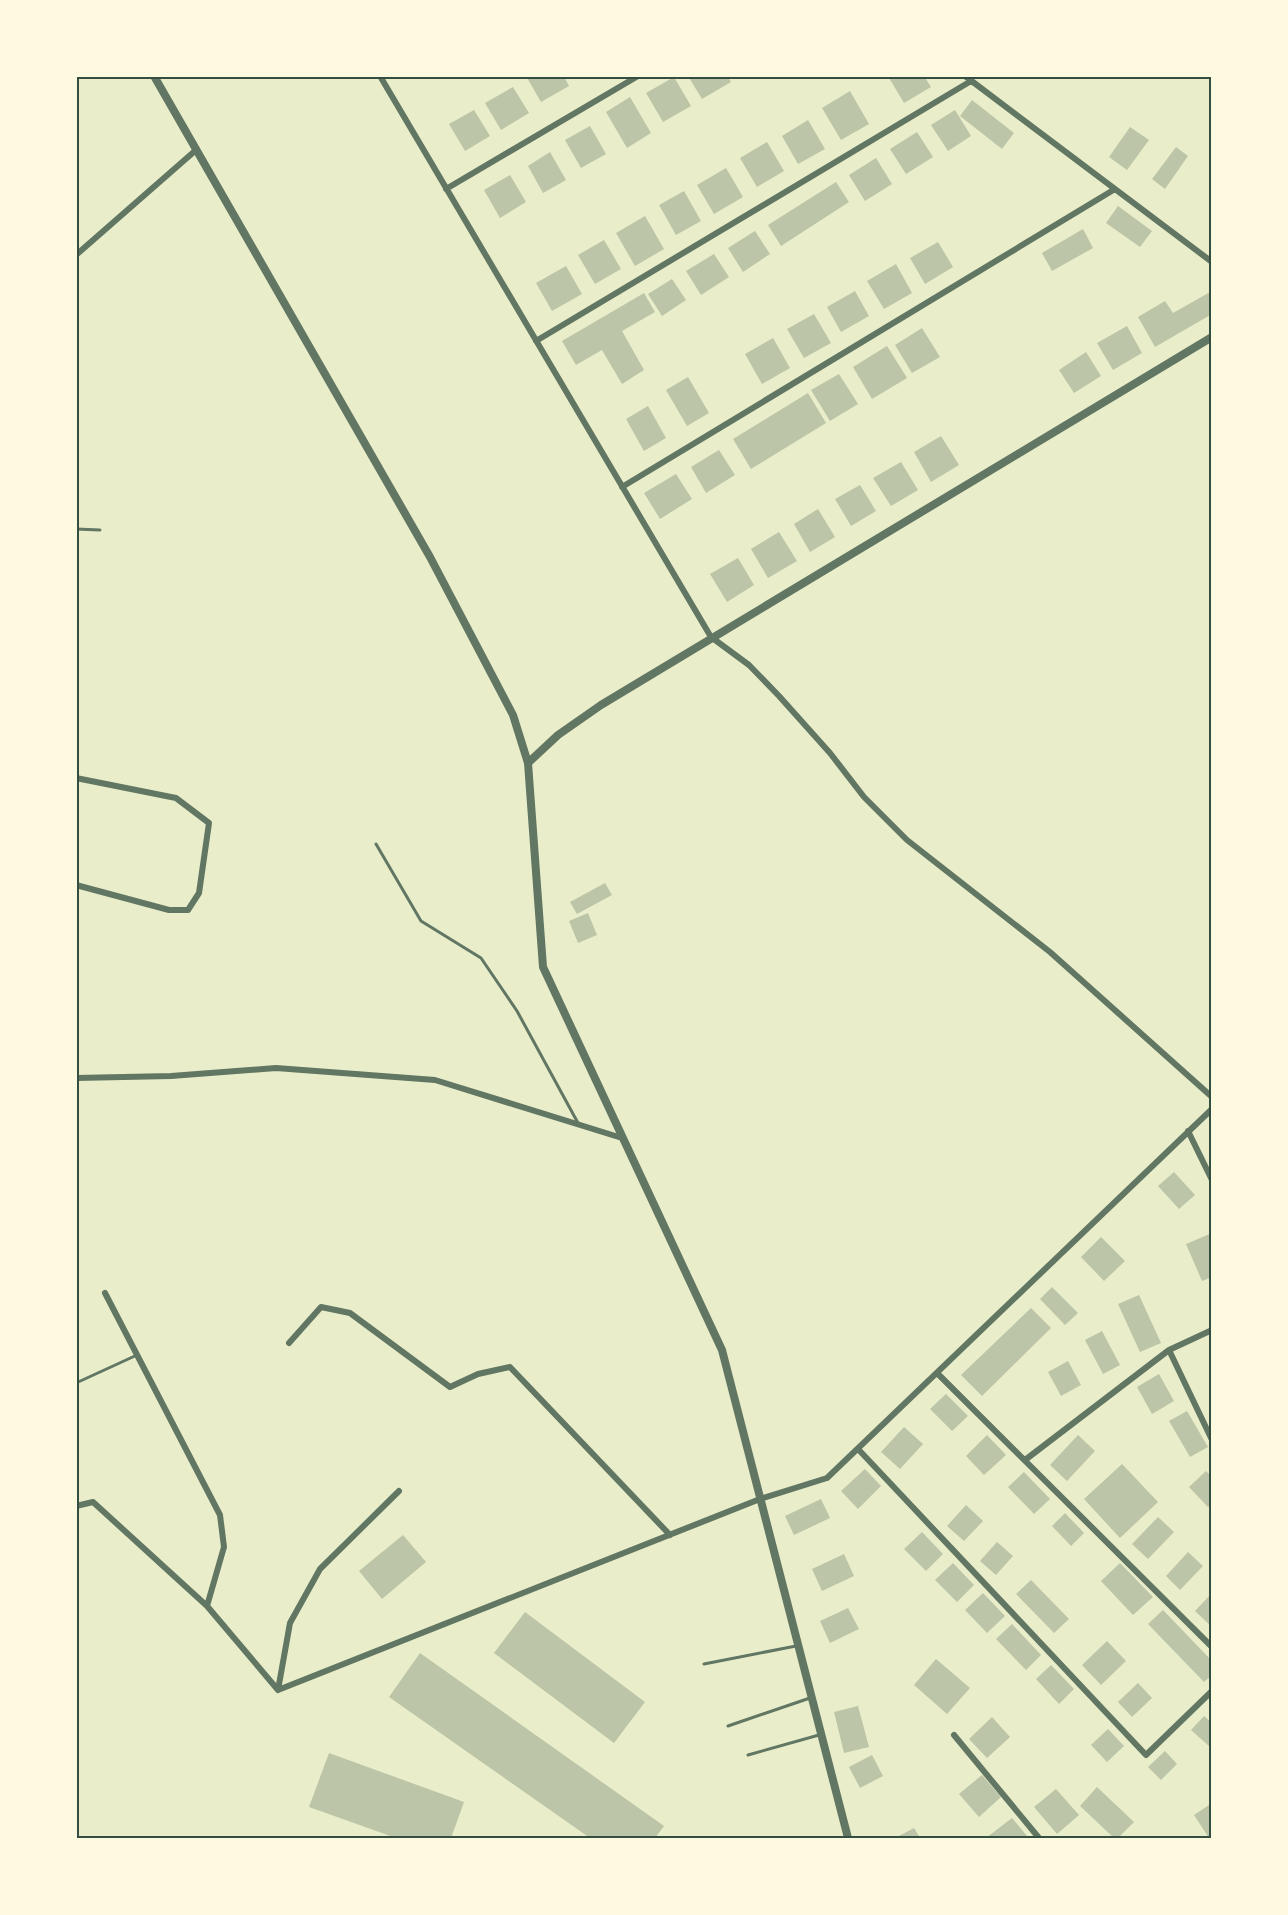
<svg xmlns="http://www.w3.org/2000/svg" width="1288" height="1915" font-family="'IBM Plex Sans',sans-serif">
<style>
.building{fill:#bcc5a7}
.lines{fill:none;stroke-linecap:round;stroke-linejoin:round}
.service{stroke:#617663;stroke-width:3}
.minor{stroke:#617663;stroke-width:6}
.tertiary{stroke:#617663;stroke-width:8}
.neatline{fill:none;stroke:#344e41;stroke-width:2}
</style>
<rect width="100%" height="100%" fill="#e9edc9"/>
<path class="building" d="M526,76H564L569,86L541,102Z
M688,76H727L731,82L702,99Z
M888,76H924L931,87L904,103Z
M674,77L691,106L663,122L646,93Z
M513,87L529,113L501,130L485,103Z
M850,91L869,124L841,140L822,108Z
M630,97L651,133L627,148L606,112Z
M972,100L1014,133L1002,149L960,116Z
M474,110L490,136L465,151L449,124Z
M955,110L971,136L948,151L931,125Z
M808,120L825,149L798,164L782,136Z
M590,126L606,154L581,168L565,140Z
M1130,127L1149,140L1127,170L1109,157Z
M917,132L933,157L906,174L890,149Z
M767,142L784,171L757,187L740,158Z
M1176,147L1188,156L1165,189L1152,179Z
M550,152L566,180L543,193L528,166Z
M876,158L892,184L865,201L849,175Z
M726,168L743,197L714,214L697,185Z
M510,175L526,202L500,218L484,190Z
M836,182L849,202L781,246L768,225Z
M684,191L701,221L676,235L659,205Z
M1118,206L1152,231L1140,247L1106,223Z
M645,216L664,249L635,266L616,233Z
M1083,229L1093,248L1052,271L1042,253Z
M755,231L770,254L743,272L728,248Z
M604,240L621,269L595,284L578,255Z
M938,242L953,267L925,284L910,258Z
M714,254L729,277L701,295L686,271Z
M896,264L912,293L884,309L867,281Z
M566,266L582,294L552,311L536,283Z
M672,279L686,300L662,316L648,294Z
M855,291L869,316L841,332L827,307Z
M1212,291V314L1155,347L1138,317L1165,301L1173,313Z
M644,293L655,312L622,331L644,370L622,384L602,350L576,365L562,341Z
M814,314L831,343L804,358L787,329Z
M1127,326L1142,353L1113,370L1097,343Z
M922,328L940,357L912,373L895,345Z
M773,338L790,368L762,384L745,354Z
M887,346L907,378L872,399L853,367Z
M1086,352L1101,376L1074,393L1059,370Z
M839,374L858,404L830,421L811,390Z
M688,377L709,413L687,426L666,390Z
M808,393L826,423L751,469L733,439Z
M648,406L666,438L644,451L626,419Z
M941,436L959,465L931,482L914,452Z
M719,450L735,475L706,493L691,467Z
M901,462L918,490L891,506L873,478Z
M676,474L692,499L660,519L644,493Z
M860,485L876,511L851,526L835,499Z
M818,509L835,537L810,552L794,524Z
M779,532L797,561L768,578L751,549Z
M738,558L754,585L727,602L710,574Z
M605,883L612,895L577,914L570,902Z
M588,913L597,935L578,943L569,921Z
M1174,1172L1195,1195L1179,1209L1158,1186Z
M1212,1233V1277L1202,1281L1186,1244Z
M1101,1237L1125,1261L1104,1281L1081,1257Z
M1052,1287L1078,1313L1065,1325L1040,1299Z
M1139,1295L1161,1343L1140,1352L1118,1304Z
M1031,1308L1051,1328L982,1396L961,1375Z
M1102,1331L1120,1365L1103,1374L1085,1340Z
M1068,1361L1081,1385L1061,1396L1048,1372Z
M1159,1374L1174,1401L1152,1414L1137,1387Z
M946,1394L968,1416L952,1431L930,1409Z
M1187,1411L1208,1447L1190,1457L1169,1421Z
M904,1427L923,1444L900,1469L881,1452Z
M987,1435L1006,1455L984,1475L966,1456Z
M1078,1435L1095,1451L1067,1481L1050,1465Z
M1122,1464L1158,1502L1120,1538L1084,1499Z
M865,1469L881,1486L858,1509L841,1491Z
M1206,1471L1212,1477V1504L1208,1507L1189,1487Z
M1024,1472L1050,1499L1034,1514L1008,1487Z
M821,1499L830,1518L794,1535L785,1516Z
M966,1505L983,1521L964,1541L947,1526Z
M1065,1513L1084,1533L1071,1546L1052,1526Z
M1158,1517L1174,1532L1148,1559L1132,1544Z
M922,1532L943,1554L926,1571L904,1549Z
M403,1535L426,1562L382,1599L359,1571Z
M997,1542L1013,1556L996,1575L980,1561Z
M1188,1552L1203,1566L1180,1590L1166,1576Z
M844,1554L854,1576L822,1591L812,1569Z
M953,1563L974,1585L957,1602L935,1580Z
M1120,1563L1153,1597L1133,1615L1101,1581Z
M1031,1580L1069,1619L1054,1633L1016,1594Z
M983,1593L1005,1616L987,1633L965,1610Z
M1212,1593V1627L1195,1611Z
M848,1608L859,1629L830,1643L820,1621Z
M1163,1610L1212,1661V1675L1204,1682L1148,1624Z
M525,1612L645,1702L614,1743L494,1653Z
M1012,1624L1041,1655L1026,1670L996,1639Z
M1107,1641L1126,1661L1101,1685L1082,1665Z
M420,1653L664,1826L655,1838H590L389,1697Z
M936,1659L970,1688L947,1714L914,1685Z
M1051,1665L1074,1689L1059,1704L1036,1679Z
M1138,1683L1152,1698L1132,1717L1118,1702Z
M858,1706L869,1747L844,1753L834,1712Z
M1204,1716L1212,1723L1210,1747L1191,1730Z
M992,1717L1010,1737L987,1758L969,1739Z
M1108,1729L1124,1746L1107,1762L1091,1745Z
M1165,1751L1177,1764L1161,1780L1148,1767Z
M329,1753L464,1802L451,1838H396L309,1807Z
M872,1755L883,1776L860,1788L849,1767Z
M982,1775L1001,1797L979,1817L959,1794Z
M1097,1787L1134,1822L1118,1838H1114L1080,1806Z
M1056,1789L1079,1815L1057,1834L1034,1807Z
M1212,1803V1838H1209L1194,1815Z
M1012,1818L1027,1836L1023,1838H986Z
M914,1828L920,1838H895Z"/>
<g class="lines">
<path class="service" d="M76,529L100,530
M376,844L421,921L481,958L517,1011L578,1123
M76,1383L137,1355
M704,1664L796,1646
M728,1726L810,1698
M748,1755L819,1735"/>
<path class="minor" d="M380,76L711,637L749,665L779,696L830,753L864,797L907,840L1050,952L1212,1097
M965,76L1212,262
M446,189L638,76
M76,255L196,150
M536,341L971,81
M622,487L1115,189
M76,778L176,798L209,823L199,893L188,910H169L76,885
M76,1078L171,1076L276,1068L435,1080L622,1138
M1188,1131L1212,1180
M105,1293L220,1515L224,1547L207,1606
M289,1343L321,1307L350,1313L450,1387L478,1374L510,1367L670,1535
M1169,1350L1212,1440
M937,1373L1212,1647
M858,1449L1146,1755L1212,1691
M1025,1460L1169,1350L1212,1330
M76,1506L93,1502L207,1606L278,1690
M278,1690L760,1499L827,1478L1212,1109
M278,1690L290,1623L320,1569L399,1491
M954,1735L1039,1838"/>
<path class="tertiary" d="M154,76L430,557L513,715L528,763L543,967L722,1350L848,1838
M528,763L558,735L601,705L1212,337"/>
</g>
<rect width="1288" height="1915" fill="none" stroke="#fefae0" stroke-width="156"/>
<rect x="78" y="78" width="1132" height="1759" class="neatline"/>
</svg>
